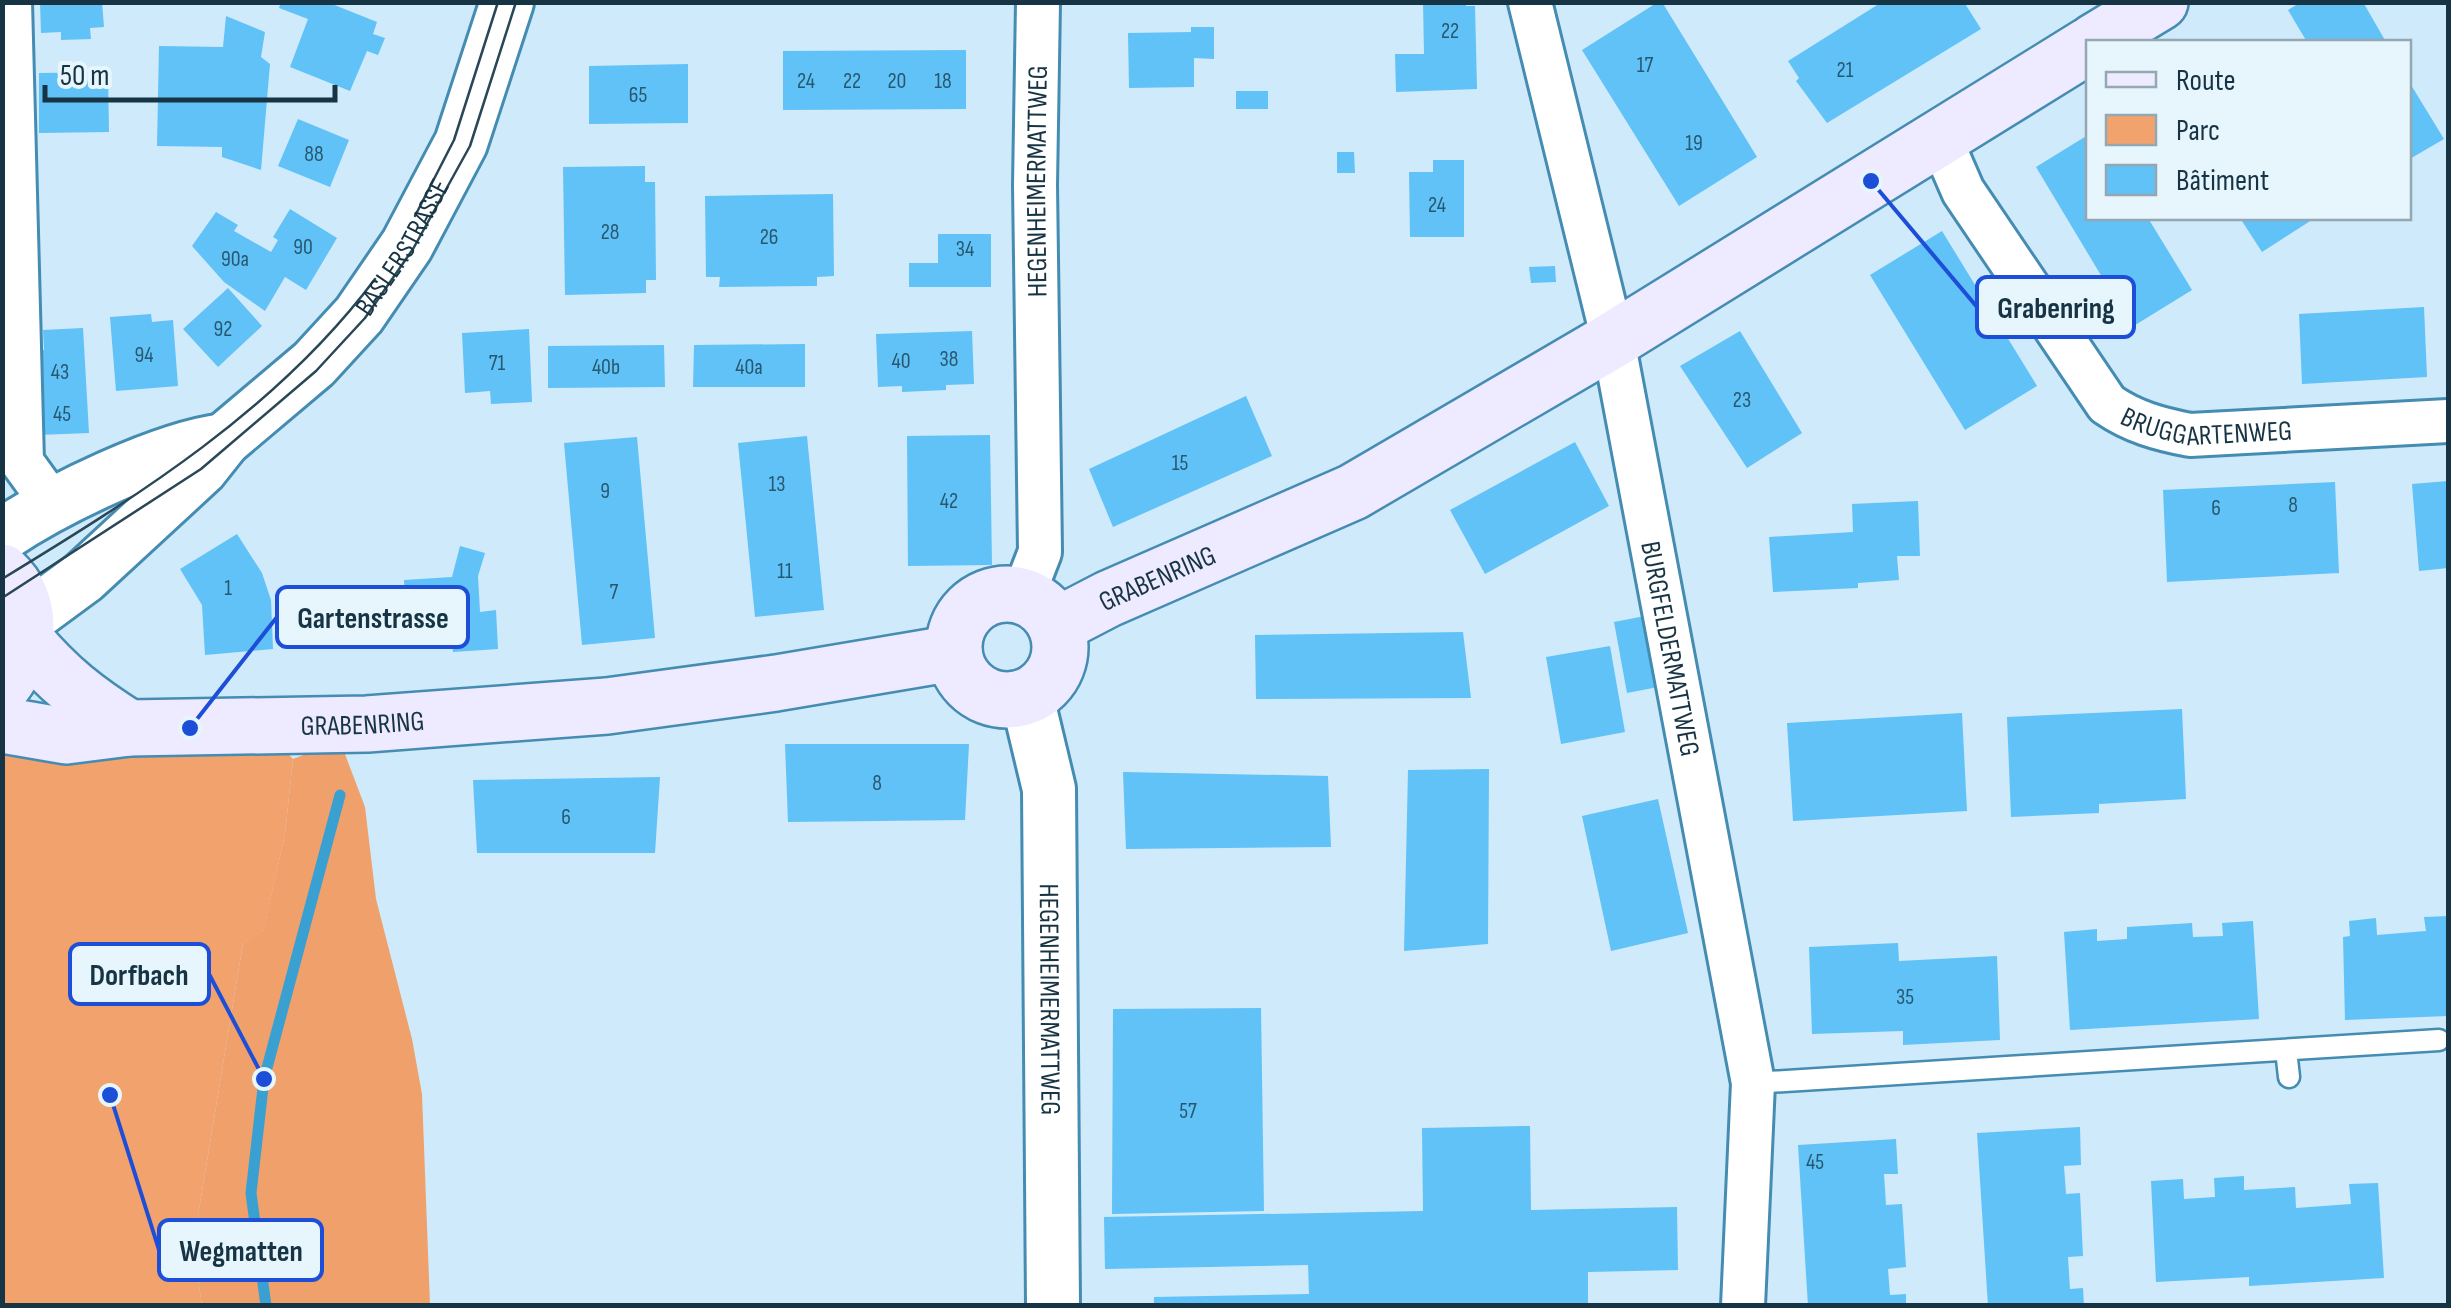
<svg xmlns="http://www.w3.org/2000/svg" width="2451" height="1308" font-family="'Sofia Sans Condensed',sans-serif">
<style>
.green{fill:#f2a26c}
.forest{fill:#f0a06a}
.lines{fill:none;stroke-linecap:round;stroke-linejoin:round}
.stream{stroke:#3aa0d2;stroke-width:11}
.building{fill:#60c2f6}
.service-casing{stroke:#458cb2;stroke-width:25}
.minor-casing{stroke:#458cb2;stroke-width:48}
.tertiary-casing{stroke:#458cb2;stroke-width:58}
.secondary-casing{stroke:#458cb2;stroke-width:60}
.service{stroke:#fff;stroke-width:20}
.minor{stroke:#fff;stroke-width:42}
.tertiary{stroke:#fff;stroke-width:52}
.secondary{stroke:#eeeaff;stroke-width:55}
.tram{stroke:#294757;stroke-width:2.5}
.labels{text-anchor:middle;stroke-width:10;stroke-linejoin:round;paint-order:stroke}
.number-label{font-size:22px;fill:#285870}
.street-label{font-size:28px;fill:#163444;stroke:#e7f5fd}
.leader{fill:none;stroke:#1d4ed8;stroke-width:4}
.callout-dot{fill:#1d4ed8;stroke:#e7f5fd;stroke-width:4}
.callout{fill:#e7f5fd;stroke:#1d4ed8;stroke-width:4}
.callout-label{font-size:30px;text-anchor:middle;font-weight:bold;fill:#163444}
</style>
<rect width="100%" height="100%" fill="#cfeafa"/>
<path class="green" d="M2,725H262L293,759L285,834L263,933L243,943L193,1246L202,1305H3Z"/>
<path class="forest" d="M340,741L365,807L376,899L412,1039L422,1094L430,1305H202L193,1246L243,943L263,932L285,834L293,759Z"/>
<g class="lines">
<path class="stream" d="M266,1306L251,1193L264,1079L340,795"/>
</g>
<path class="building" d="M40,2H102L104,27L90,28L91,39L61,40V32L41,33Z
M281,2H327L377,22L373,34L385,38L378,55L367,51L350,91L290,67L308,19L279,8Z
M1423,2H1466V6H1475L1477,89L1396,92L1395,54H1424Z
M1658,2H1662L1757,157L1679,206L1582,50Z
M1882,2H1964L1981,29L1827,123L1796,81L1799,78L1788,61Z
M2301,2H2363L2386,42H2307L2288,10Z
M226,16L265,32L261,57L270,64L261,170L222,157V147L157,146L159,46L223,47Z
M1191,27H1214V59L1194,58V87L1129,88L1128,33L1191,32Z
M966,50V109L783,110V51Z
M688,64V123L589,124V66Z
M108,72L109,132L39,133V73Z
M2408,80L2444,139L2408,160Z
M1236,91H1268V109H1236Z
M298,119L349,140L330,187L278,166Z
M2088,135V218H2148L2192,290L2132,327L2036,167Z
M1337,152H1354L1355,173H1337Z
M1433,160H1464V237H1410L1409,172H1433Z
M645,166V182H655L656,280H646V293L565,295L563,167Z
M833,194L834,276L817,277V286L719,287L720,277H706L705,196Z
M290,209L337,238L306,290L285,277L265,311L224,282L192,246L216,212L238,225L234,231L271,252L278,240L273,237Z
M2240,218H2315L2262,252Z
M1942,231L2037,386L1965,430L1870,275Z
M938,234H991V287H909V263H938Z
M1555,266L1556,282L1531,283L1529,267Z
M228,288L262,326L218,367L183,329Z
M2424,307L2427,377L2302,384L2299,314Z
M151,314L152,322L173,320L178,386L116,391L110,317Z
M83,328L89,433L38,435L34,350H44L43,330Z
M529,329L532,402L491,404L490,391L465,393L462,333Z
M972,331L974,384L946,385V390L902,392V386L878,387L876,334Z
M1740,331L1802,433L1747,468L1680,366Z
M805,344V387H693L694,345Z
M664,345L665,387L548,388V346Z
M1246,396L1272,456L1113,527L1089,469Z
M990,435L992,565L908,566L907,436Z
M807,436L824,610L755,617L738,443Z
M637,437L655,638L582,645L564,443Z
M1575,442L1609,506L1485,574L1450,510Z
M2448,481V568L2419,571L2412,484Z
M2335,482L2339,573L2167,582L2163,490Z
M1918,501L1920,556H1897L1899,580L1858,583V588L1773,592L1769,537L1853,532L1852,504Z
M237,534L262,573L271,600L273,649L205,655L202,605L180,569Z
M460,546L485,553L478,576L480,612L496,610L498,649L453,652L451,634L407,637L404,580L452,577Z
M1645,616L1658,687L1627,693L1614,622Z
M1463,632L1471,698L1256,699L1255,635Z
M1610,646L1625,732L1561,744L1546,657Z
M2182,709L2186,799L2099,804V813L2011,817L2007,717Z
M1962,713L1967,811L1793,821L1787,723Z
M785,744H969L965,820L788,822Z
M1489,769L1488,944L1404,951L1408,770Z
M1123,772L1328,776L1331,847L1126,849Z
M660,777L655,853H477L473,780Z
M1658,799L1688,933L1611,951L1582,816Z
M2448,916V1016L2345,1020L2343,937L2350,936L2349,921L2376,918L2377,935L2426,931L2424,917Z
M2253,921L2259,1019L2070,1030L2064,932L2097,929V941L2127,939V927L2192,923L2193,937L2223,936L2222,923Z
M1898,943L1899,961L1997,956L2000,1040L1903,1045V1031L1812,1034L1809,947Z
M1261,1008L1264,1211L1112,1214L1113,1009Z
M1530,1126L1531,1210L1677,1207L1678,1270L1588,1272V1306H1154V1297L1309,1294L1308,1265L1105,1269L1104,1217L1423,1211L1422,1128Z
M2080,1127L2081,1165L2064,1166L2066,1194L2080,1193L2083,1256L2068,1257L2070,1289L2083,1288L2084,1306H1988L1977,1133Z
M1896,1139L1898,1174H1884L1886,1205L1902,1204L1906,1267L1888,1269L1890,1295L1906,1294V1306H1808L1798,1145Z
M2244,1176V1190L2295,1187L2296,1208L2351,1204L2349,1184L2378,1183L2384,1278L2249,1286V1277L2156,1282L2151,1181L2183,1179L2184,1199L2215,1197L2214,1178Z"/>
<g class="lines">
<g class="service-casing">
<path id="service" d="M2286,1050L2289,1077
M1753,1083L2439,1040"/>
</g>
<g class="minor-casing">
<g id="minor">
<path d="M10,2L22,462L43,491L59,503"/>
<path id="s1" d="M1530,2L1613,340L1753,1083L1743,1306"/>
<path id="s2" d="M1940,138L1963,191L2107,404C2133,422 2159,429 2190,435L2448,421"/>
<path id="s3" d="M1023,596L1040,552L1035,185L1038,2"/>
</g>
</g>
<g class="tertiary-casing">
<g id="tertiary">
<path d="M2,535C56,499 161,448 224,440"/>
<path id="s4" d="M27,619L84,577L201,469L224,440L314,364L359,315L407,245L461,143L507,2"/>
<path id="s5" d="M1027,697L1049,789L1053,1306"/>
</g>
</g>
<g class="secondary-casing">
<g id="secondary">
<path d="M2094,42L2160,2"/>
<path d="M2,572C38,606 29,652 2,687"/>
<circle cx="1007" cy="647" r="53"/>
<path id="s6" d="M1056,626L1108,599L1353,492L1613,340L2088,46"/>
<path d="M26,641C58,679 86,701 129,728"/>
<path id="s7" d="M2,725L66,736L129,728L367,724L607,706L776,683L954,653"/>
</g>
</g>
<use href="#service" class="service"/>
<use href="#minor" class="minor"/>
<use href="#tertiary" class="tertiary"/>
<use href="#secondary" class="secondary"/>
<path class="tram" d="M415,216L454,140L498,2
M2,579C138,496 278,409 375,279
M2,598L201,469L316,371L365,318L413,249L470,146L516,2"/>
</g>
<g class="labels">
<g class="number-label">
<text x="1450" y="38">22</text>
<text x="1645" y="72">17</text>
<text x="1845" y="77">21</text>
<text x="806" y="88">24</text>
<text x="852" y="88">22</text>
<text x="897" y="88">20</text>
<text x="943" y="88">18</text>
<text x="638" y="102">65</text>
<text x="1694" y="150">19</text>
<text x="314" y="161">88</text>
<text x="1437" y="212">24</text>
<text x="610" y="239">28</text>
<text x="769" y="244">26</text>
<text x="303" y="254">90</text>
<text x="965" y="256">34</text>
<text x="235" y="266">90a</text>
<text x="223" y="336">92</text>
<text x="144" y="362">94</text>
<text x="949" y="366">38</text>
<text x="901" y="368">40</text>
<text x="497" y="370">71</text>
<text x="606" y="374">40b</text>
<text x="749" y="374">40a</text>
<text x="60" y="379">43</text>
<text x="1742" y="407">23</text>
<text x="62" y="421">45</text>
<text x="1180" y="470">15</text>
<text x="777" y="491">13</text>
<text x="605" y="498">9</text>
<text x="949" y="508">42</text>
<text x="2293" y="512">8</text>
<text x="2216" y="515">6</text>
<text x="785" y="578">11</text>
<text x="228" y="595">1</text>
<text x="614" y="599">7</text>
<text x="877" y="790">8</text>
<text x="566" y="824">6</text>
<text x="1905" y="1004">35</text>
<text x="1188" y="1118">57</text>
<text x="1815" y="1169">45</text>
</g>
<g class="street-label">
<text dy="10" stroke="none"><textPath href="#s3" startOffset="418">HEGENHEIMERMATTWEG</textPath></text>
<text dy="10" stroke="none"><textPath href="#s4" startOffset="532">BASLERSTRASSE</textPath></text>
<text dy="10" stroke="none"><textPath href="#s2" startOffset="420">BRUGGARTENWEG</textPath></text>
<text dy="10" stroke="none"><textPath href="#s6" startOffset="112">GRABENRING</textPath></text>
<text dy="10" stroke="none"><textPath href="#s1" startOffset="662">BURGFELDERMATTWEG</textPath></text>
<text dy="10" stroke="none"><textPath href="#s7" startOffset="362">GRABENRING</textPath></text>
<text dy="10" stroke="none"><textPath href="#s5" startOffset="305">HEGENHEIMERMATTWEG</textPath></text>
</g>
</g>
<path class="leader" d="M1871 181L1977 307M190 728L277 617M264 1079L209 974M110 1095L159 1250"/>
<g class="callout-dot">
<circle cx="1871" cy="181" r="10"/>
<circle cx="190" cy="728" r="10"/>
<circle cx="264" cy="1079" r="10"/>
<circle cx="110" cy="1095" r="10"/>
</g>
<g class="callout">
<rect x="1977" y="277" width="157" height="60" rx="10"/>
<rect x="277" y="587" width="191" height="60" rx="10"/>
<rect x="70" y="944" width="139" height="60" rx="10"/>
<rect x="159" y="1220" width="163" height="60" rx="10"/>
</g>
<g class="callout-label">
<text x="2056" y="318">Grabenring</text>
<text x="373" y="628">Gartenstrasse</text>
<text x="139" y="985">Dorfbach</text>
<text x="241" y="1261">Wegmatten</text>
</g>
<rect width="2451" height="1308" fill="none" stroke="#163444" stroke-width="10"/>
<rect x="2086" y="40" width="325" height="180" fill="#e7f5fd" stroke="#93a8b3" stroke-width="2.5"/>
<rect x="2106" y="72" width="50" height="15" fill="#eeeaff" stroke="#93a8b3" stroke-width="2.5"/>
<text x="2176" y="90" font-size="30" fill="#163444">Route</text>
<rect x="2106" y="115" width="50" height="30" fill="#f2a26c" stroke="#93a8b3" stroke-width="2.5"/>
<text x="2176" y="140" font-size="30" fill="#163444">Parc</text>
<rect x="2106" y="165" width="50" height="30" fill="#60c2f6" stroke="#93a8b3" stroke-width="2.5"/>
<text x="2176" y="190" font-size="30" fill="#163444">Bâtiment</text>
<path d="M45 85v15h290v-15" fill="none" stroke="#163444" stroke-width="5"/>
<text x="60" y="85" font-size="30" fill="#163444" stroke="#e7f5fd" stroke-width="8" paint-order="stroke">50 m</text>
</svg>
